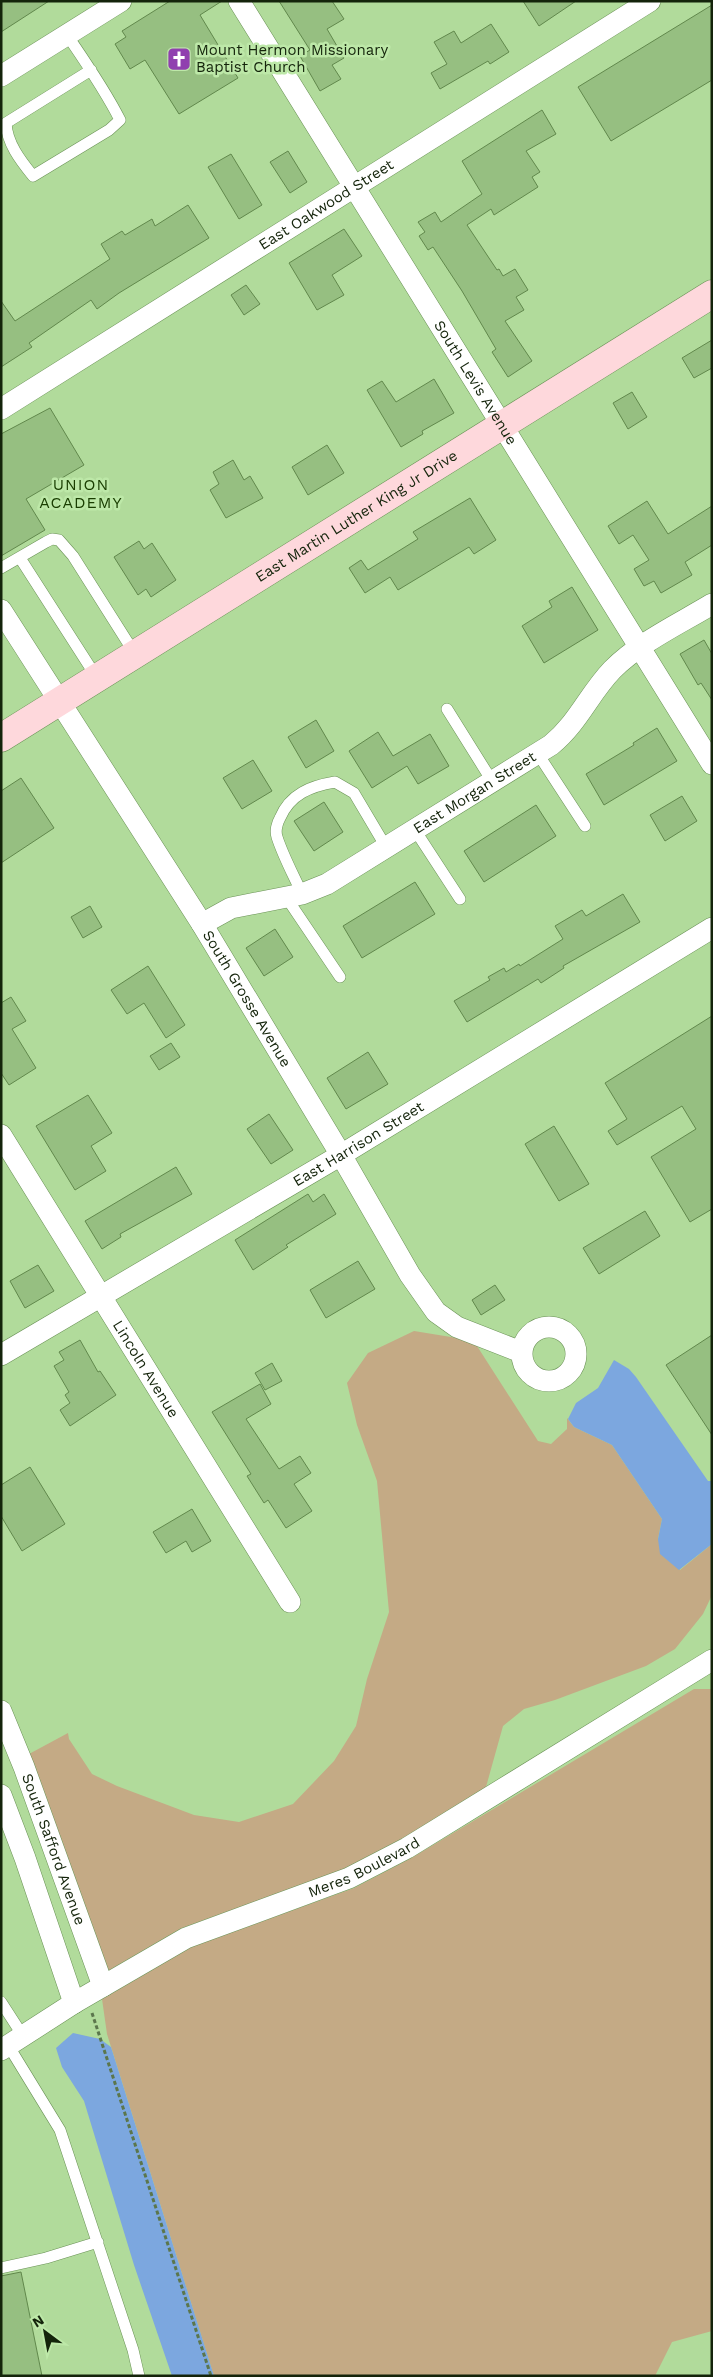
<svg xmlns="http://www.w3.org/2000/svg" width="713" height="2377" font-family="'Work Sans',sans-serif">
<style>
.green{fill:#c4aa85}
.water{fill:#7ca7df}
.building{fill:#96bf81;stroke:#61884c}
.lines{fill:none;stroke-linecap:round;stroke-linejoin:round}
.lane-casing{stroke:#6a9256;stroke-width:12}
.street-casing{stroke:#6a9256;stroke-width:22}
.secondary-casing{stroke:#6a9256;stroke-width:29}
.path{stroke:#5b764c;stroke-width:3;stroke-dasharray:4 2.5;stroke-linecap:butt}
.lane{stroke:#fff;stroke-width:11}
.street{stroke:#fff;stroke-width:21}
.secondary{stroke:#fed8dc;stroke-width:28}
.labels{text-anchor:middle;stroke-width:5;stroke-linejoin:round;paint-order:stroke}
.poi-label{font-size:15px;fill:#14240b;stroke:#bde8a8;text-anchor:start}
.street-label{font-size:15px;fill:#14240b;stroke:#bde8a8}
.neighbourhood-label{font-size:16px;letter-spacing:1px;fill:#193d00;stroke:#bde8a8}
</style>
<rect width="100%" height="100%" fill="#b1db9b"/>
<path class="green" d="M414,1331L457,1338L477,1346L538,1441L551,1444L567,1429V1418L574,1427L612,1445L662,1519L658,1539L680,1570L712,1544V1595L703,1614L675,1649L646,1666L555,1700L524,1709L503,1726L486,1787L402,1839L345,1869L182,1928L108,1971L29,1754L68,1733L69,1739L92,1774L117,1786L194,1815L239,1822L293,1804L334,1761L356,1726L367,1679L389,1612L377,1481L357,1425L347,1383L368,1353Z
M694,1689H712V2331L672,2342L655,2376H214L107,2034L102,1999L191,1947L354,1888L413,1857Z"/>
<path class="water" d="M614,1360L629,1369L636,1377L708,1481H712V1544L679,1570L660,1554L658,1539L662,1519L612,1445L574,1427L568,1419L576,1403L598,1388Z
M73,2033L100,2039L111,2047L214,2376H172L134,2265L84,2101L62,2067L56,2048Z"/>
<path class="building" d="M1,1H49L1,32Z
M170,1H222L200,15L238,78L179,114L145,60L130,69L115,44L126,37L122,31Z
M279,1H332L344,19L327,29L344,58L332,65L341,79L320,91L300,56L310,50Z
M523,1H576L539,26Z
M712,5V80L611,141L578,87Z
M491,24L509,52L490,64L488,61L440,89L431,73L447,64L434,42L454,31L461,43Z
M542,110L556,134L526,151L540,172L532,177L538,187L494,215L491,209L467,225L497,270L499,269L503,276L515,269L528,290L516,297L524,310L505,321L532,361L508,377L492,352L496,349L462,291L433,247L428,250L419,236L425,232L418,222L435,212L441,222L482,194L462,161Z
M288,151L307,182L290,193L270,162Z
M231,154L262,205L239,219L208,167Z
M188,205L209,238L119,293L97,309L91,300L29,343L32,347L1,367V301L15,321L110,259L101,244L122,231L125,235L152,219L155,226Z
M344,229L362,256L332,275L344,295L317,310L289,263Z
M246,285L260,304L244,315L231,295Z
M712,340V368L694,378L682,358Z
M434,379L454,413L422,431L423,434L401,447L367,390L382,381L396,402Z
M632,392L647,417L628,429L613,403Z
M50,408L84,465L26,499L45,530L1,556V434Z
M327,445L344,473L308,495L292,467Z
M233,460L244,480L250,476L263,498L226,518L210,490L219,484L213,472Z
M470,498L496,540L474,554L469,547L398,590L390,577L365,593L349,568L361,560L368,570L418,539L413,532Z
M647,501L668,534L712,506V545L685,562L692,575L661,593L654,581L644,586L634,569L649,560L633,535L619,544L608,526Z
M139,541L144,549L152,543L176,580L151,597L146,589L138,595L114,557Z
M572,587L598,630L544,663L522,626L552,607L549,601Z
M704,640L712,654V700L701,683L698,685L680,654Z
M316,720L334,751L306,768L288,737Z
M657,728L677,761L604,805L586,774L634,745L633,743Z
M378,732L393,756L430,734L449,766L418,784L407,766L372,788L349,751Z
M253,760L272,791L242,809L223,778Z
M21,778L54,828L1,863V791Z
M682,796L697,821L665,841L650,815Z
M324,802L343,832L314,851L294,821Z
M536,805L556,836L484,882L464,851Z
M415,882L435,914L362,958L343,926Z
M623,894L640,922L563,966L564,968L541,983L538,979L467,1022L454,1001L490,980L488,977L504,968L506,972L519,964L520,966L563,939L555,926L582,910L586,916Z
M90,906L102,927L83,938L71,917Z
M275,929L293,957L264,976L246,948Z
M148,966L185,1025L166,1038L144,1003L127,1014L111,990Z
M11,997L26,1021L12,1029L36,1068L9,1085L1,1073V1003Z
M712,1016V1209L690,1222L651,1157L696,1129L682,1106L617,1145L608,1131L627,1119L605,1083Z
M171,1043L180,1057L159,1070L150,1056Z
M368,1052L388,1084L346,1109L327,1078Z
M88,1095L112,1133L91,1146L106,1171L75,1190L36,1126Z
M269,1114L293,1150L271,1164L247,1129Z
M554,1126L589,1184L559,1201L525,1144Z
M176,1167L192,1194L120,1234L121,1237L102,1249L85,1221Z
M308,1194L313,1202L324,1194L336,1214L286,1245L288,1247L253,1270L235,1240Z
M645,1211L660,1236L599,1274L583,1248Z
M358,1261L375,1289L326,1318L310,1290Z
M38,1265L54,1291L25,1308L10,1281Z
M495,1285L505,1300L481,1315L472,1300Z
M712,1335V1435L666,1365Z
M80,1340L98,1372L100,1371L116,1395L70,1426L60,1410L70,1403L65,1395L69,1392L54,1366L64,1360L59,1352Z
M272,1363L282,1381L265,1390L255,1373Z
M260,1384L271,1404L246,1419L279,1469L300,1456L311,1473L294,1484L312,1511L286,1528L268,1500L264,1503L247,1476L251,1474L212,1412Z
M30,1467L65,1524L22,1551L1,1516V1485Z
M192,1509L211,1541L192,1552L186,1541L166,1553L153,1532Z
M21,2272L42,2376H1V2276Z"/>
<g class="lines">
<g class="lane-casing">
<path id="lane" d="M67,35C86,63 105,90 120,120L109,130L33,176C20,160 7,143 6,123L91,70
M20,558L97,678
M1,568L46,542L52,539L59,540L73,556L135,654
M447,709L492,781
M538,754L585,826
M415,830L460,899
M302,894C294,876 283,856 277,837C275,831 277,823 280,818C290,794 311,786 335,782L354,793L386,847
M286,897L340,977
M1,2002L23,2036
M8,2045L60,2130L133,2350L139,2376
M1,2268L46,2258L98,2242"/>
</g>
<g class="street-casing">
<g id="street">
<path id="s1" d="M239,1L712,764"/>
<path d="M1,76L121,1"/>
<path id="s2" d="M1,409L650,1"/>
<path id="s3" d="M1,610L202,924L341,1155L410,1275L436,1312L457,1327L521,1352"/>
<path id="s4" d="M202,924L231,908L302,894L327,884L551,745C578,723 589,694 612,670C640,642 679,624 712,604"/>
<path id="s5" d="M1,1135L290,1602"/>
<circle cx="549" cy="1354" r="27"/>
<path id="s6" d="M1,1355L341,1155L712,928"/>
<path id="s7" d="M1,1711L24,1767L103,1986"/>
<path d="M1,1795L25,1858L74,2003"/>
<path id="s8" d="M1,2050L74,2003L186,1938L349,1878L407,1848L712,1660"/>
</g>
</g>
<g class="secondary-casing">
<g id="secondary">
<path id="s9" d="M1,738L712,294"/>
</g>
</g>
<path class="path" d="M92,2013L211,2376"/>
<use href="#lane" class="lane"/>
<use href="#street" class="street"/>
<use href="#secondary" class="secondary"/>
</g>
<defs>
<g id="church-square" transform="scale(1.25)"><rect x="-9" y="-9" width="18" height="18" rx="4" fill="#9040af" stroke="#bde8a8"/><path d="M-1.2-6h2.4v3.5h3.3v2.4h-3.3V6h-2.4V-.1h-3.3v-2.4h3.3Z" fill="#fff"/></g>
</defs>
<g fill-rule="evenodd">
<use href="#church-square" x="179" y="59"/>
</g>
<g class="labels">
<g class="poi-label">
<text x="196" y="55">Mount Hermon Missionary<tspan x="196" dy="17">Baptist Church</tspan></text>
</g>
<g class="street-label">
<text dy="5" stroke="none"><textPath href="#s2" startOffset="384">East Oakwood Street</textPath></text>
<text dy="5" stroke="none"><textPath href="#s1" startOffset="449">South Levis Avenue</textPath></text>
<text dy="5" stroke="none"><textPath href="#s9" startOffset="419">East Martin Luther King Jr Drive</textPath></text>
<text dy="5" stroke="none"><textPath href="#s4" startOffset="306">East Morgan Street</textPath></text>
<text dy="5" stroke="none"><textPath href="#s3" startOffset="460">South Grosse Avenue</textPath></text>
<text dy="5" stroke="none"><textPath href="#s6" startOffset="415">East Harrison Street</textPath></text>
<text dy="5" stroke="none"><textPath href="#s5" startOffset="275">Lincoln Avenue</textPath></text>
<text dy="5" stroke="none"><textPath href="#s7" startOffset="148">South Safford Avenue</textPath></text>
<text dy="5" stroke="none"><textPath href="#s8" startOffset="408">Meres Boulevard</textPath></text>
</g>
<g class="neighbourhood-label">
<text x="81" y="490">UNION<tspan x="81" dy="18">ACADEMY</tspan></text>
</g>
</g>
<rect width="713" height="2377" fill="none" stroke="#14240b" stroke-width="5"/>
<g transform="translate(45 2332) rotate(328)" stroke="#bde8a8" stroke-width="4" paint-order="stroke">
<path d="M0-4L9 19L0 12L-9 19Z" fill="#14240b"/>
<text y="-8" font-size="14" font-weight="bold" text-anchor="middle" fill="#14240b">N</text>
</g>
</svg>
